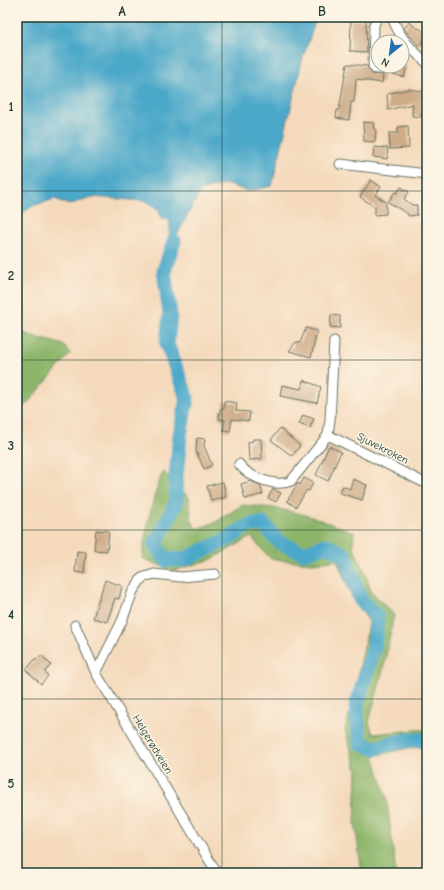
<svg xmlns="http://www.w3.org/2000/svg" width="444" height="890" font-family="'Comic Neue',sans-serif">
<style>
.forest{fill:#8db56b;stroke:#567950}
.water{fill:#4ba8c9;stroke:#35727e}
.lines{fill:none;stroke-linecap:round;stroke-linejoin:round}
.river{stroke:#4ba8c9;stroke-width:15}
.building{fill:#ceac89}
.minor-casing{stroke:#6a7463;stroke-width:11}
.minor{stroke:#fff;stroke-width:9}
.grid{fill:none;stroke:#1f3d34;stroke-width:1;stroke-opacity:0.55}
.labels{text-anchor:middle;stroke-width:3;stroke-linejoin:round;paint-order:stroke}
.street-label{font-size:11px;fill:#1f3d34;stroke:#fcf5e5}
.neatline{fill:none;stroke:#1f3d34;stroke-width:1.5}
.grid-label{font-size:13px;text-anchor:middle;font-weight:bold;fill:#1f3d34}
</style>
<rect width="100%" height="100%" fill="#fcf5e5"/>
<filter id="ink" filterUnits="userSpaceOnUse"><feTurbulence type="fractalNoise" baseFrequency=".025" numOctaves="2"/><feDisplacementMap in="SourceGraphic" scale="8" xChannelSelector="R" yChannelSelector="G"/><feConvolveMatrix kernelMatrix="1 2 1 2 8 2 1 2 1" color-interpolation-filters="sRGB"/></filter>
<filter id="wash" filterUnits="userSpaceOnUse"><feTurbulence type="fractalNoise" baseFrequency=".012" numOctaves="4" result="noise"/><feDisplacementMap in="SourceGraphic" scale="16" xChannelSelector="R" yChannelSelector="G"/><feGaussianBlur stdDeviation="0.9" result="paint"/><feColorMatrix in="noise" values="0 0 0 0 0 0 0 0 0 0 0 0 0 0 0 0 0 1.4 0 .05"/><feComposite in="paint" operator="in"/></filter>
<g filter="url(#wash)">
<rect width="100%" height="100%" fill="#f4d9bb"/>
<path class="forest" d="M17,331L63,345L70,354L25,406H17Z
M163,471L189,497L191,519L196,529L216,522L242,505L274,508L306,515L354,532L353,547L363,567L371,591L394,615L384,666L369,722L373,734L415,730H427V747L408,748L374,756L386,795L396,873H362L355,824L357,770L345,730L353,700L369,622L350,593L337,560L313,563L271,559L251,537L212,559L173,571L142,558C146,528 152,499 163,471Z"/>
<path class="water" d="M17,17H317L303,57L272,186L248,191L225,184L200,191L174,241L169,240L170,220L161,218L159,210L145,201L91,197L69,205L55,199L35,205L17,216Z"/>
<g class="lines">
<path class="river" d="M174,241L164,271L170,314L167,344L187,398L180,435L176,477V503L155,545L166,560L185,559L226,540L249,525L263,524L279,542L304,553L326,545L345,555L360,599L377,617L374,647L356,707L360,743L374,748L407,740H427"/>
</g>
<g id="blocks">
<path class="building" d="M357,20H366L367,52L350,51L351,21Z
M409,22L418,29L419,28L427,35L419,46L404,29Z
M347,64L367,66L372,74L383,75L382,83L356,79L354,102H351L349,120L336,118L337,110H339Z
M393,66H407L404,77L389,73Z
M409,89L427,92V114H422L421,117L412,116L413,104L388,110L387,94Z
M363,122L374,123L373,128L376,129L375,142L364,141Z
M408,126L409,148L390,149L389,133H398V127Z
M374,147L388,148L387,159L373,157Z
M371,180L381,187L375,195L386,202V214L375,215V207L360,197Z
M401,187L409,192L404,199L412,205H417V215L408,216V214L388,202L395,192L397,193Z
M331,315L340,316V328L330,327Z
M306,328L317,331L311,357L289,351L296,342L300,343Z
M303,380L321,387L317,403L280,396L282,385L301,389Z
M224,401L237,403L236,411L250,412L249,421L232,419L230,431L223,430L225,420L219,419L220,409H224Z
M303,415L314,419L310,428L299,424Z
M280,428L300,446L292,456L271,440Z
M197,438L205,439L204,446L212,465L204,469L196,451Z
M253,439H261L262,459L249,460L248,442L253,441Z
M329,446L341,452L328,481L316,475Z
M304,478L313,483L309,491L307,490L296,507L287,501L298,483L300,485Z
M353,479L367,485L362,500L340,493L343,486L350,489Z
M251,481L260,485L263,494L245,499L241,484Z
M223,482L226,497L211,501L207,486Z
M273,489L281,493L276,502L268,498Z
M96,530L109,531L107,551L94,550Z
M77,551L86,552L84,573L75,572Z
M105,580L122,586L119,599L115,598L107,622L93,618Z
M41,655L51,665L45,672L48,676L41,684L26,670L36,658L37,659Z"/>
</g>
</g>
<g filter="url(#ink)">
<use href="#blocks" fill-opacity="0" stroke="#6a7463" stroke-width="1"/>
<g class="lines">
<g class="minor-casing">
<path id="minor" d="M377,17L374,25L373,66L375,69H385L387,66
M392,17C399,37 411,49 427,63
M340,164L427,174
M328,435L330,420L334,341
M239,464C248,477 276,488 291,481L328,435L427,484
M75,625L96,673L217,873
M96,673L122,621L133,591L142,578L154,574L181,577L215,574"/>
</g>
<use href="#minor" class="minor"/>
</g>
</g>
<path class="grid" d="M222,17V873M17,191H427M17,360H427M17,530H427M17,699H427"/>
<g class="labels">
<g class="street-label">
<text transform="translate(383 448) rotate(27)" y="4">Sjuvekroken</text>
<text transform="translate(153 744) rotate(59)" y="4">Helgerødveien</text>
</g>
</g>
<rect width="444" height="890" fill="none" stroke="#fcf5e5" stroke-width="44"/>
<g transform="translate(390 54) rotate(209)"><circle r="19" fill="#fcf5e5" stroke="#a4ab9e"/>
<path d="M0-3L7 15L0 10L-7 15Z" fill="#1f6fb2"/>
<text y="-6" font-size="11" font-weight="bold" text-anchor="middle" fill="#1f3d34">N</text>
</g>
<rect x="22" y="22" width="400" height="846" class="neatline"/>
<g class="grid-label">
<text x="122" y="16">A</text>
<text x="322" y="16">B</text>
<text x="11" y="111">1</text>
<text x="11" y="280">2</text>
<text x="11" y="450">3</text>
<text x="11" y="619">4</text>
<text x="11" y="788">5</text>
</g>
</svg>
